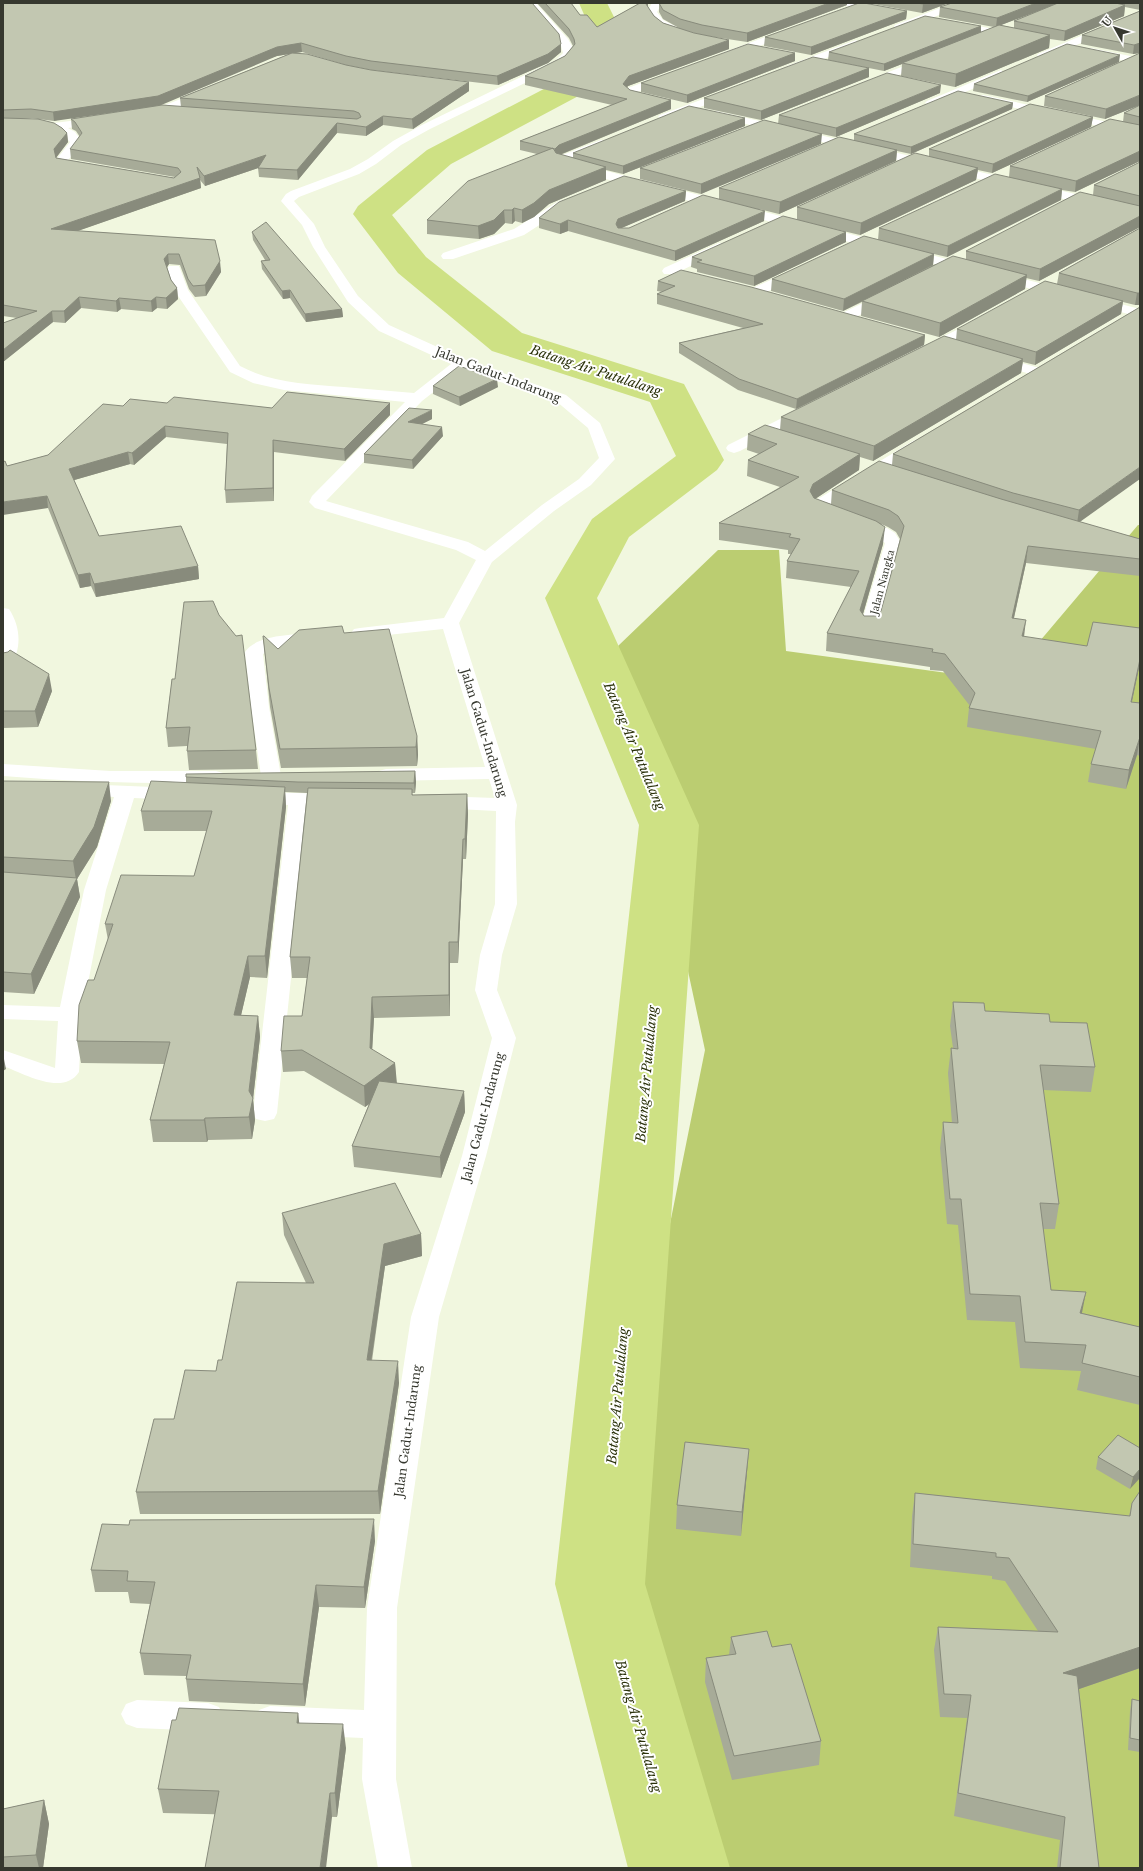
<svg xmlns="http://www.w3.org/2000/svg" width="1143" height="1871" font-family="'Libre Baskerville',serif">
<style>
.forest{fill:#bbcd71}
.lines{fill:none;stroke-linecap:round;stroke-linejoin:round}
.river{fill:#cee184;fill-rule:evenodd}
.street{fill:#fff;fill-rule:evenodd}
.wall{fill:#a7ab98;fill-rule:evenodd}
.shaded-wall{fill:#888b7c}
.building{fill:#c2c7b1;stroke:#888b7c}
.labels{text-anchor:middle;stroke-width:4;stroke-linejoin:round;paint-order:stroke}
.far-street-label{font-size:10px;fill:#36382f;stroke:#fff}
.street-label{font-size:12px;fill:#36382f;stroke:#fff}
.water-label{font-size:13px;font-style:italic;fill:#2b320b;stroke:#fff}
</style>
<rect width="100%" height="100%" fill="#f1f7df"/>
<path class="forest" d="M1138,525H1140V1868H728L608,1532L705,1050L618,646L718,550H779L786,651L1006,681Z"/>
<g class="lines">
<path class="river" d="M579,3H607L636,61L631,68L451,164L392,215L426,257L522,333L684,384L724,460L717,470L629,537L597,598L699,825L645,1584L730,1868H628L555,1584L639,825L545,598L592,519L676,456L650,402L492,351L398,273L353,214L358,206L427,150L603,58Z"/>
<path class="street" d="M526,3H536L568,39L573,48V53L564,64L430,129L401,145L376,164L359,174L299,197L294,201L314,224L325,247L358,296L389,325L466,360L566,395L600,423L615,459L591,485L554,511L492,562L459,623L517,805L515,822L517,904L502,955L497,990L516,1038L486,1156L439,1317L397,1608L396,1779L412,1868H378L362,1779L363,1738L270,1734L259,1730L254,1720L259,1710L270,1706L364,1710L367,1608L411,1317L462,1156L492,1038L475,990L480,955L495,904L496,811L438,808L431,806L428,802L431,798L438,796L495,798L489,779L386,781L379,779L376,775L379,771L386,769L485,767L443,629L360,638L354,637L351,633L354,629L360,628L444,618L476,560L456,550L315,508L309,502L312,496L405,402L284,390L253,383L230,372L174,290L167,269L169,266H179L188,290L240,366C272,383 308,384 344,387C367,389 390,391 414,393L451,364L379,331L348,302L313,247L302,225L281,201L286,194L291,191L350,169L368,159L393,141L422,125L556,60L563,53L560,42ZM463,369L556,401L588,428L599,458L579,479L542,505L485,551L468,542L326,501L422,401Z
M652,3H662L657,12L663,20L683,30L684,32L683,34H675L655,24L647,12Z
M841,3H862L887,8L889,10L884,13L846,6Z
M953,3H967L965,5L903,29L899,30L894,27L895,25Z
M1140,11V18L1046,58H1038L1037,56L1038,54Z
M951,21L1016,33L1021,36L1016,39L947,26L946,24L947,22Z
M793,27L798,30L797,32L730,57L726,58L721,55L722,53Z
M856,40L861,43L860,45L795,70L791,71L786,68L787,66Z
M1091,48L1140,58V64L1087,53L1086,51Z
M929,56L934,59L933,61L869,87L865,88L860,85L861,83Z
M1001,70L1006,73L1005,75L935,105L931,106L925,103L927,101Z
M669,73L673,74L674,76L673,78L637,92L659,98L661,100L659,102L655,103L631,98L624,91L625,89Z
M209,88L214,91L213,93L166,112L143,116L137,113L139,111L160,107Z
M733,88L737,89L738,91L737,93L668,119L664,120L658,117L660,115Z
M983,95L1140,129V135L979,100L978,98L979,96Z
M716,111L1140,209V217L712,116L710,114Z
M102,117L106,118L108,120L106,122L68,128L75,132L82,142L78,149L68,160L91,164L93,167L91,170L87,171L58,166L56,160L70,142C55,123 25,127 3,126V120H32L54,123Z
M601,140L605,141L607,143L605,145L568,161L1140,309V317L620,183L556,165L554,162L560,156Z
M563,200L567,201L569,204L567,207L524,235L453,259H443L441,256L443,253L514,229L559,201Z
M719,243L724,244L725,247L724,250L674,274H664L662,271L664,268Z
M798,268L803,269L805,272L803,275L760,295H750L748,292L750,289Z
M888,291L893,292L895,295L893,298L848,321H838L836,318L838,315Z
M982,317L987,318L989,321L987,324L929,355H919L917,352L919,349Z
M992,355L1043,369L1045,372L1043,375L1038,376L987,362L985,359L987,356Z
M808,405L813,407L816,410L813,413L740,451L734,453L728,451L726,448L728,445Z
M918,439L923,441L926,444L923,447L827,507L887,528L895,533L901,543L878,628L875,632L869,633L863,632L860,628L885,543L875,536L813,513C810,509 810,506 813,502L913,441Z
M3,608L9,609C21,627 22,649 10,667L3,669Z
M314,633L320,634L323,638L320,642L271,649L263,654L269,707L281,776L278,780L271,782L264,780L261,776L251,707L245,652C257,634 294,635 314,633Z
M3,764L110,771H216L223,773L226,777L223,781L216,783C145,784 74,782 3,776Z
M80,784L178,788L185,790L188,794L185,798L178,800L134,798L106,890L82,1014L79,1072C63,1097 23,1073 3,1066V1050L55,1068L58,1021L3,1019V1005L60,1007L84,890L114,797L73,794L70,790L73,786Z
M256,792L335,794L342,796L345,800L342,804L335,806L309,805L277,1113L274,1119L265,1121L256,1119L253,1113L288,805L249,802L246,798L249,794Z
M137,1700L208,1703L219,1707L224,1717L219,1727L208,1731L137,1728L126,1724L121,1714L126,1704Z"/>
</g>
<path class="wall" d="M3,3L561,44V52L548,63L498,85L371,70L346,65L302,52L294,53L346,65L469,91L413,129L383,125L366,136L337,133L298,180L259,177L258,168L205,186L200,180L201,188L77,231L215,240L221,272L206,296L195,297L189,289L180,265L169,264L167,267L171,280L177,288L178,299L167,309L157,308L152,312L121,309L117,312L81,308L65,323L53,322L3,362V323L17,318L3,316ZM289,54L180,98L181,107L71,119L72,129L76,131L80,137L70,149L71,159L175,177L174,178L56,158L68,142L67,133L38,119L54,121L277,56ZM32,118L38,119H20Z
M537,3H571L580,15L597,27L640,3H648V7L654,16L663,23L679,28L663,19L659,12V3L847,5L747,42L701,35L680,29L729,49L628,86L627,87L630,90L671,100V109L560,155L573,158V153L745,118V126L623,174L606,170V180L549,204L534,217L522,223L515,221L512,224L505,223L494,234L479,239L427,234V220L537,154L520,150V141L612,105L525,85V76L565,56L573,46L569,38Z
M873,3H949L922,13L873,4Z
M952,3H1140V10L1125,7L1124,16L1064,41L1050,39L1049,48L955,87L901,76L902,64L884,71L828,60L829,52L981,26V32L994,27L939,17L940,7ZM1046,8L1014,21V28L1001,25Z
M907,11L906,19L811,55L764,46L765,37Z
M1140,11V53L1133,54L1081,44L1082,35Z
M795,53V61L687,103L641,92V83Z
M1119,62L1027,102L973,91L974,84Z
M869,68V77L761,120L704,108V98Z
M940,93L836,137L822,134L701,194L640,179V168L778,124L779,115Z
M1045,96L1140,105L1105,119L1044,106Z
M1013,103L1012,109L911,154L897,151L896,161L779,214L759,209L764,221L675,261L568,231L560,234L539,228V218L686,191L685,201L621,228H629L719,199V188L854,140V134Z
M1140,105V161L1075,192L1062,190L1061,200L947,257L934,254L933,265L966,259V251L1093,195L1094,185L1140,162V227L1039,281L1026,278L1025,289L939,337L861,316L862,302L843,311L771,291L772,279L878,240L879,228L1009,177L1010,166L1123,122L1124,113Z
M1093,117L1091,127L992,173L978,170L976,180L860,235L818,225L846,232V242L754,286L697,272V269L691,267L692,257L797,219V207L929,157V149Z
M1140,228V305H1135L1123,302L1121,314L1035,365L1023,362L1021,373L873,461L860,457L859,470L815,499L831,504L832,490L892,465L893,454L1140,307L1080,522L1140,539V576L1026,563L1014,618L1024,637L1087,646L1140,628V663L1132,702L1140,703V756L1137,755L1126,789L1088,782L1091,764L1096,749L967,727L969,708L970,706L943,671L930,670V667L826,651L827,633L851,587L786,578L787,561L791,554H788V550L719,540V523L780,487L747,476L748,460L759,454L747,450L748,434L780,430L781,417L956,340L957,329L1057,284L1059,273ZM881,524L888,527L896,532L900,539L881,611L877,616H864L863,614L883,544Z
M252,232L342,309L343,317L306,322L290,298L283,299L262,269L261,261L265,260L253,240Z
M658,281L925,335L924,345L796,409L738,390L679,353V343L743,328L657,304V294L662,292L657,291Z
M433,386L498,387L460,406L433,394Z
M167,403L272,408L390,415L345,461L274,452V501L226,503L225,490L227,444L166,437L134,465L130,464L74,480L99,536L198,566L199,579L96,597L91,586L80,588L48,508L7,466L48,455L123,406Z
M409,408L432,419L422,424L443,436L413,469L364,463V454Z
M344,633L417,736L418,755L417,766L281,768L270,707L263,636L278,649Z
M3,653L52,691L38,727L3,728Z
M172,679L256,750L258,769L189,770L187,751V746L168,747L166,728Z
M415,771L416,782L415,793H412L413,795L467,794L468,814L466,859H463L458,963H450V1016L374,1018L372,1050L395,1063L396,1083L464,1091L465,1112L441,1178L354,1167L352,1146L369,1104L365,1107L304,1071L283,1072L281,1051L302,1016L307,978H292L290,957L307,793L285,792L286,807L267,978L250,977L241,1015L258,1016L260,1037L253,1099L255,1120L252,1139L208,1140L207,1142H153L150,1120L164,1064L81,1063L77,1041L94,980L108,940L105,924L194,876L207,831H144L141,811L186,783V777Z
M3,781L111,801L97,847L77,879L80,897L34,994L3,992Z
M953,1002L985,1011L1050,1022L1095,1067L1091,1092L1043,1090L1059,1204L1055,1229H1043L1051,1290L1082,1313L1140,1327V1405L1077,1390L1081,1371L1020,1368L1015,1322L967,1320L958,1225L947,1224L940,1148L943,1122L952,1123L948,1073L951,1048H953L950,1026Z
M282,1213L421,1234L422,1256L385,1266L372,1361L399,1383L380,1514H140L136,1492L174,1419L216,1371L222,1360L306,1283L284,1235Z
M1140,1448L1130,1489L1096,1469L1098,1457Z
M747,1472L741,1536L676,1529L677,1505Z
M1140,1491V1668L1079,1689L1099,1868H1057L1060,1840L954,1816L967,1718L940,1717L934,1650L938,1627L1038,1631L1005,1581L992,1579V1576L910,1567L912,1516L915,1493L1129,1516L1132,1503Z
M375,1541L365,1608L319,1607L305,1706L189,1701L186,1679V1676L144,1675L140,1653L150,1604L130,1603L128,1592H95L91,1570Z
M731,1637L772,1647L821,1741L819,1765L732,1780L705,1682L706,1658L729,1655Z
M1132,1699L1140,1701V1752L1128,1750L1130,1711Z
M298,1713L299,1723L346,1748L337,1817L163,1813L158,1789L176,1720Z
M44,1800L49,1824L43,1868H3V1809Z"/>
<path class="shaded-wall" d="M646,3H648V7L646,13Z
M829,3H847V5L747,42V33Z
M926,3H949L922,13L923,4Z
M1036,3H1059L996,27L997,18Z
M1125,5L1124,16L1064,41L1065,31Z
M907,11L906,19L811,55V47Z
M981,26V33L902,63V64L884,71V64Z
M1050,35L1049,48L955,87L956,74Z
M729,40V49L628,86L623,93V84L629,76Z
M301,43L302,52L277,56L159,106L54,121L53,112L277,47Z
M1140,43V53L1133,54L1134,45Z
M561,44V52L548,63L498,85L497,76Z
M795,53V61L687,103V95Z
M1120,55L1119,62L1027,102L1028,96Z
M869,68V77L761,120V111Z
M469,82V91L413,129L412,119Z
M941,85L940,93L836,137V128Z
M1140,95V105L1105,119L1106,109Z
M671,100V109L559,155L555,159V149L559,145Z
M1013,103L1012,109L911,154V147Z
M383,116V125L366,136V127Z
M1093,117L1091,127L992,173L993,164Z
M745,118V126L623,174V166Z
M337,123V133L298,180L297,170Z
M67,133L68,142L55,159L54,149Z
M822,134L821,144L701,194V184Z
M897,150L896,161L779,214L780,202Z
M1140,151V161L1075,192L1076,181Z
M266,155L267,165L205,186L204,176Z
M606,167V180L549,204L534,217L522,223V210L549,190Z
M978,168L976,180L860,235L861,223Z
M200,178L201,188L52,240L51,229Z
M1062,189L1061,200L947,257L948,246Z
M686,191L685,201L617,230L616,234V224L618,219Z
M514,208L515,221L512,224V210Z
M504,210L505,223L494,234L479,239L478,226Z
M765,211L764,221L675,261V251Z
M1140,216V227L1039,281L1040,269Z
M568,220V231L560,234V224Z
M846,232V242L754,286V276Z
M168,254L169,264L166,269L164,259Z
M934,254L933,265L843,311L844,299Z
M220,261L221,272L206,296L205,285Z
M1027,275L1025,289L939,337L940,323Z
M177,288L178,299L167,309L166,298Z
M290,290V298L283,299L282,291Z
M1137,293H1140V305H1135Z
M79,297L81,308L65,323L64,311Z
M156,297L157,308L152,312L151,301Z
M119,298L121,309L117,312L116,301Z
M1123,301L1121,314L1035,365L1036,352Z
M342,309L343,317L306,322L305,314Z
M52,311L53,322L3,362V350Z
M925,335L924,345L796,409L797,399Z
M1023,359L1021,373L873,461L874,446Z
M497,379L498,387L460,406L459,397Z
M390,403V415L345,461L344,449Z
M432,410V419L408,431V422Z
M165,426L166,437L134,465L132,453Z
M442,427L443,436L413,469L412,460Z
M273,440L274,452V501L273,488Z
M128,452L130,464L71,481L69,469Z
M860,454L859,470L812,501L810,491L813,484Z
M1140,467V479L1077,524L1079,510Z
M47,496L48,508L3,515V502Z
M885,527L883,544L859,628L860,610Z
M1028,546L1026,563L1010,635L1012,618Z
M198,566L199,579L96,597L94,584Z
M90,573L91,586L80,588L78,575Z
M1026,620L1024,637L1022,636Z
M1140,659V663L1128,720L1131,702Z
M49,674L52,691L38,727L35,711Z
M417,736L418,755L417,766L416,747Z
M1140,737L1137,755L1126,789L1129,770Z
M415,771L416,782L415,793L414,783Z
M109,782L111,801L97,847L77,879L80,897L34,994L31,974L76,880L73,861Z
M285,787L286,807L267,978L265,956Z
M467,794L468,814L466,859L465,839Z
M463,839V859L458,963V942Z
M449,942L450,963V1016L449,995Z
M248,956L250,977L236,1037L234,1015Z
M372,997L374,1018L371,1070L370,1048Z
M258,1016L260,1037L253,1099L255,1120L252,1139L249,1117V1091Z
M3,1054L6,1069L3,1071Z
M395,1063L397,1084L365,1107L364,1086Z
M464,1091L465,1112L441,1178L440,1157Z
M205,1118L208,1140L207,1142L204,1120Z
M421,1234L422,1256L385,1266L368,1383L367,1360L384,1244Z
M1086,1292L1081,1318L1080,1313Z
M398,1361L399,1383L380,1514L378,1491Z
M749,1449L747,1472L741,1536L742,1512Z
M1140,1469V1478L1130,1489L1133,1477Z
M374,1519L375,1541L365,1608L364,1587Z
M316,1585L319,1607L305,1706L303,1684Z
M1140,1647V1668L1059,1696L1063,1673Z
M298,1713L301,1737L297,1723Z
M343,1724L346,1748L337,1817L335,1793Z
M330,1793L332,1817L326,1868H320Z
M44,1800L49,1824L43,1868H39L36,1855Z"/>
<path class="building" d="M3,3H532L559,34L561,44L548,54L497,76L371,61L346,56L301,43L277,47L158,96L53,112L31,109L3,110Z
M545,3H571L580,15H587L597,27L640,3H646V4L654,16L663,23L694,33L729,40L629,76L623,84L630,90L671,100L559,145L555,149L520,141L627,99L525,76L565,56L575,44L574,39L569,29Z
M659,3H829L747,33L702,25L680,19L663,10Z
M859,3H864L907,11L811,47L765,37Z
M916,3H926L923,4Z
M952,3H1036L997,18L940,7Z
M1058,3H1115L1125,5L1065,31L1014,21Z
M1140,11V43L1134,45L1082,35Z
M925,16L981,26L884,64L829,52Z
M999,25L1050,35L956,74L902,63Z
M748,44L795,53L687,95L641,83Z
M1067,44L1120,55L1028,96L974,84Z
M292,53L307,54L346,65L371,70L469,82L412,119L383,116L366,127L337,123L297,170L258,168L266,155L204,176L197,167L200,178L51,229L215,240L220,261L205,285L193,286L188,279L179,254H168L164,259L171,280L177,288L166,298L156,297L151,301L119,298L116,301L79,297L64,311H52L3,350V323L37,311L3,305V118L38,119L54,123L62,128L67,133L54,149L56,158L174,178L181,172L178,168L70,149L82,133L75,122L71,119L162,105L357,119L361,117L359,113L354,111L180,98Z
M1140,53V95L1106,109L1045,96Z
M813,57L869,68L761,111L704,98Z
M887,73L941,85L836,128L779,115Z
M958,91L1013,103L911,147L854,134Z
M1030,104L1093,117L993,164L929,149Z
M1140,105V117L1124,113Z
M689,106L745,118L623,166L573,153Z
M1110,119L1140,125V151L1076,181L1010,166Z
M764,120L822,134L701,184L640,168Z
M839,137L897,150L780,202L719,188Z
M553,148L556,153L606,167L549,190L534,203L522,210L514,208L512,210H504L494,220L478,226L427,220L468,181Z
M915,153L978,168L861,223L797,207Z
M1140,162V196L1094,185Z
M995,174L1062,189L948,246L879,228Z
M624,176L686,191L618,219L616,224L618,228H629L703,195L765,211L675,251L568,220L560,224L539,218L559,202Z
M1080,192L1140,206V216L1040,269L966,251Z
M783,216L846,232L754,276L697,262L702,260L692,257Z
M266,222L342,309L305,314L290,290L282,291L261,261L270,260L252,232Z
M1140,228V293H1137L1059,273Z
M864,236L934,254L844,299L772,279Z
M953,256L1027,275L940,323L862,301Z
M681,270L751,287L925,335L797,399L739,379L679,343L763,324L657,294L675,286L658,281Z
M1045,281L1123,301L1036,352L957,329Z
M1140,307V467L1079,510L1013,493L893,454Z
M944,336L1023,359L874,446L781,417Z
M459,366L497,379L459,397L433,386Z
M287,392L390,403L344,449L273,440V488L225,490L228,433L165,426L132,453L128,452L69,469L99,536L181,526L198,566L94,584L90,573L78,575L47,496L3,502V462L5,461L7,466L48,455L103,404L123,406L130,399L167,403L174,397L272,408Z
M409,408L432,410L408,422L442,427L412,460L364,454Z
M765,425L860,454L813,484L810,491L814,498L876,521L885,527L860,610L864,616H877L881,611L904,526L898,516L889,510L832,490L879,461L1001,499L1140,539V559L1028,546L1012,618L1026,620L1022,636L1087,646L1093,622L1140,628V659L1131,702L1140,703V737L1129,770L1091,764L1101,731L969,708L975,693L945,654L932,652L933,649L827,633L859,571L787,561L800,539L789,537L791,534L719,523L799,477L748,460L777,444L748,434Z
M213,601L219,615L236,636L242,635L256,750L187,751L190,727L166,728L172,679H175L184,602Z
M342,626L344,633L389,629L417,736L416,747L280,749L269,688L263,636H264L278,649L299,630Z
M10,650L49,674L35,711H3V653L8,652Z
M415,771L414,783L298,782L186,777V774Z
M3,781L109,782L94,827L73,861L3,857Z
M151,781L285,787L265,956H248L234,1015L258,1016L249,1091L253,1098L249,1117L205,1118L204,1120H150L170,1042L77,1041L79,1005L88,980H94L113,924H105L121,875L194,876L212,811H141Z
M308,788L412,789V795L467,794L465,839H463L458,942H449V995L372,997L370,1048L395,1063L364,1086L302,1050L281,1051L284,1016H302L310,957H290Z
M3,872L77,878L31,974L3,972Z
M953,1002L984,1003L985,1011L1049,1014L1050,1022L1087,1023L1095,1067L1040,1065L1059,1204L1040,1203L1051,1290L1086,1292L1080,1313L1140,1327V1377L1082,1363L1086,1345L1025,1342L1020,1296L970,1294L961,1199H950L943,1122L958,1123L951,1048L958,1049Z
M379,1081L464,1091L440,1157L352,1146Z
M395,1183L421,1234L384,1244L367,1360L398,1361L378,1491L136,1492L154,1419H174L185,1370L216,1371L218,1360H222L237,1282L314,1283L282,1213Z
M1118,1435L1140,1448V1469L1133,1477L1098,1457Z
M685,1442L749,1449L742,1512L677,1505Z
M1140,1491V1647L1063,1673L1077,1676L1099,1868H1060L1065,1817L958,1793L971,1695L944,1694L938,1627L1058,1632L1009,1558L996,1557V1553L913,1544L915,1493L1130,1516L1132,1503Z
M374,1519L364,1587L316,1585L303,1684L186,1679L191,1655L140,1653L155,1582L127,1581L128,1571L91,1570L102,1524L129,1525L130,1520Z
M767,1631L772,1647L791,1644L821,1741L734,1756L706,1658L736,1654L731,1637Z
M1132,1699L1140,1701V1740L1130,1738Z
M179,1708L298,1713L297,1723L343,1724L335,1793H330L320,1868H205L219,1791L158,1789L172,1720H176Z
M44,1800L36,1855L3,1857V1809Z"/>
<g class="labels">
<g class="far-street-label">
<text transform="translate(882 582) rotate(-75)" y="4">Jalan Nangka</text>
</g>
<g class="street-label">
<text transform="translate(498 375) rotate(21)" y="4">Jalan Gadut-Indarung</text>
<text transform="translate(484 733) rotate(73)" y="4">Jalan Gadut-Indarung</text>
<text transform="translate(483 1117) rotate(-75)" y="4">Jalan Gadut-Indarung</text>
<text transform="translate(408 1431) rotate(-82)" y="4">Jalan Gadut-Indarung</text>
</g>
<g class="water-label">
<text transform="translate(596 370) rotate(18)" y="5">Batang Air Putulalang</text>
<text transform="translate(635 746) rotate(67)" y="5">Batang Air Putulalang</text>
<text transform="translate(646 1074) rotate(-85)" y="5">Batang Air Putulalang</text>
<text transform="translate(617 1396) rotate(-85)" y="5">Batang Air Putulalang</text>
<text transform="translate(639 1726) rotate(74)" y="5">Batang Air Putulalang</text>
</g>
</g>
<rect width="1143" height="1871" fill="none" stroke="#36382f" stroke-width="8"/>
<g transform="translate(1115 28) rotate(309)" stroke="#ffffff" stroke-width="3" paint-order="stroke">
<path d="M0-3L7 15L0 10L-7 15Z" fill="#36382f"/>
<text y="-6" font-size="11" font-weight="bold" text-anchor="middle" fill="#36382f">U</text>
</g>
</svg>
